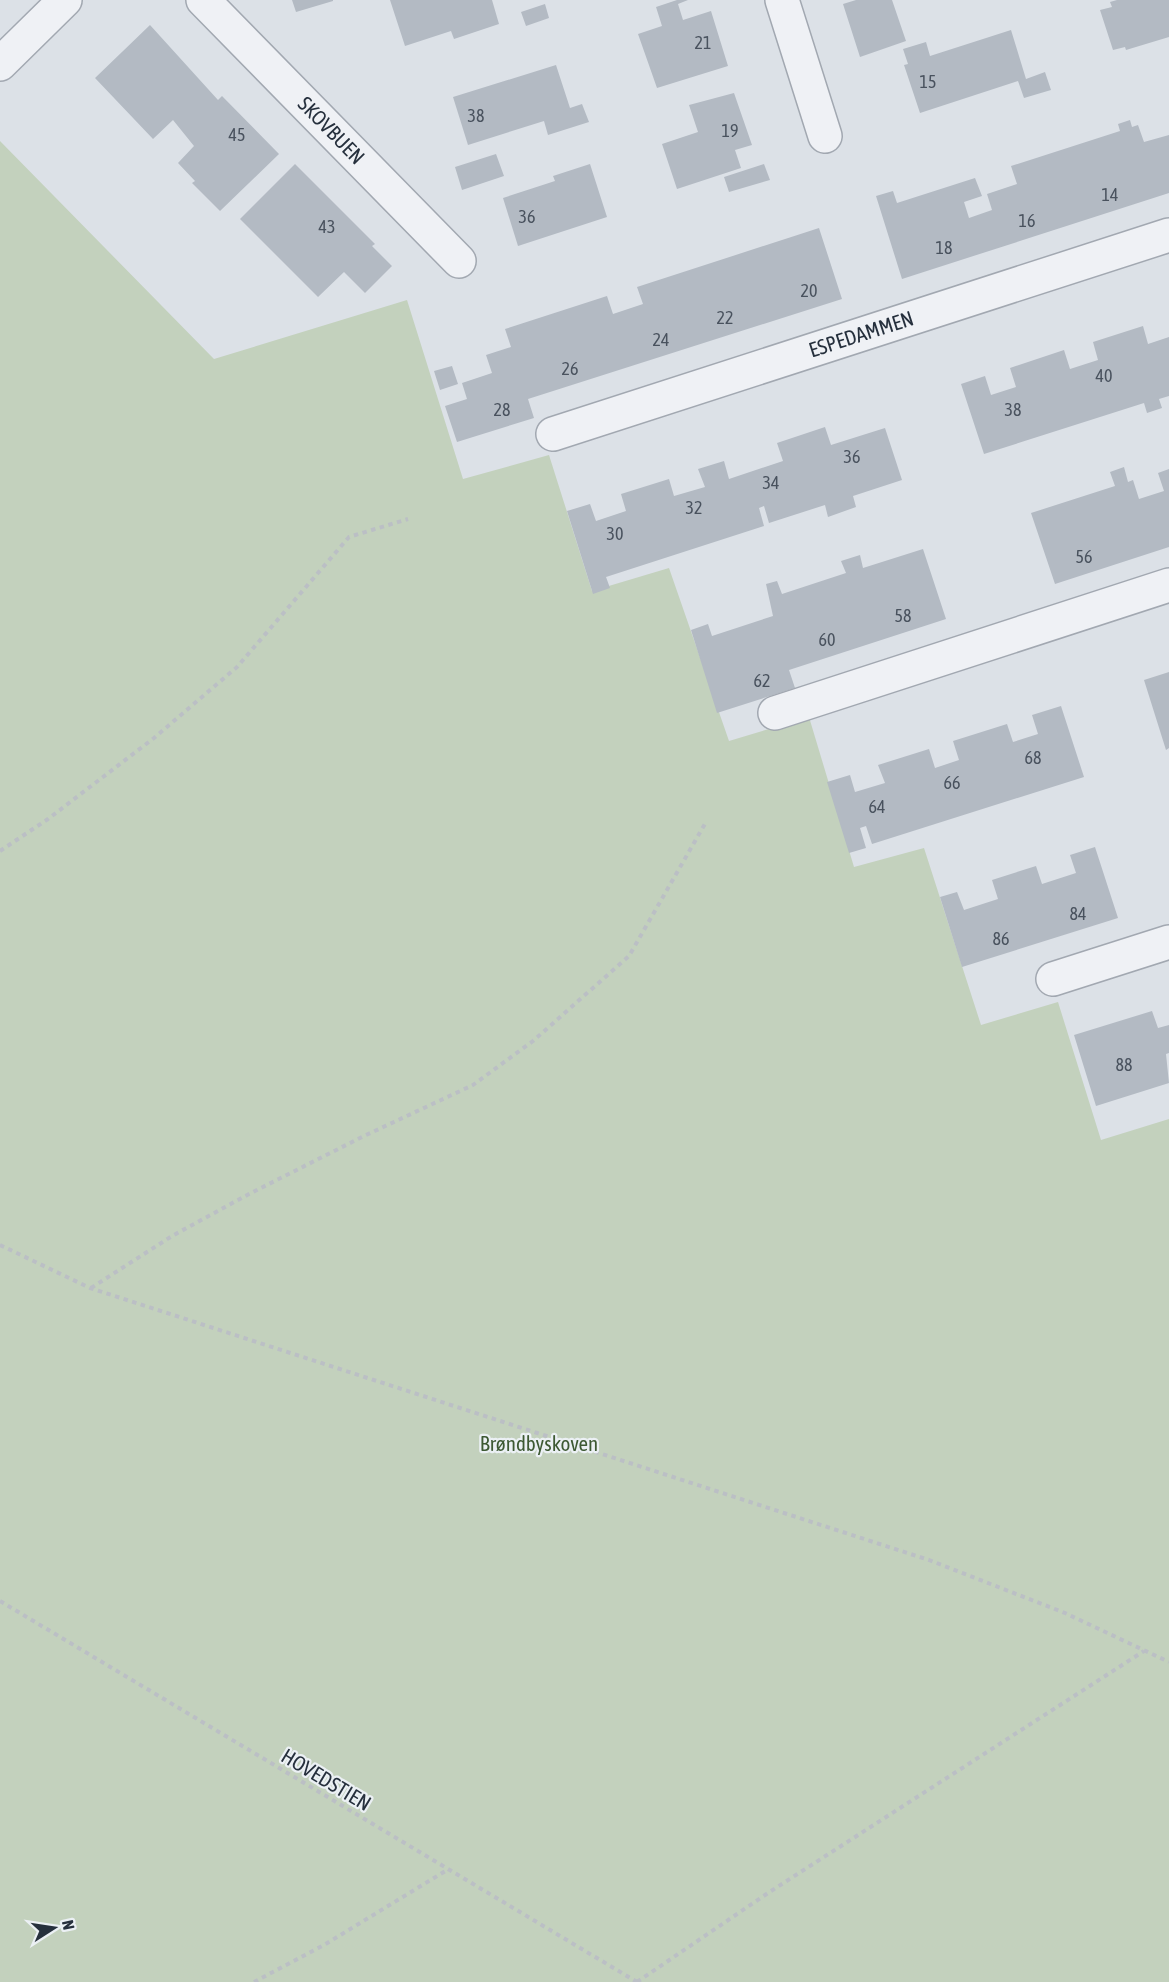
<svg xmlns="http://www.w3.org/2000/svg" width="1169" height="1982" font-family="'Asap Condensed',sans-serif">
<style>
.green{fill:#c3d1bd}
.building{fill:#b3bac3}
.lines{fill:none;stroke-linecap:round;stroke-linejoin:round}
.minor-casing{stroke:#a2a8b1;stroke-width:36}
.path{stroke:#bbbfc5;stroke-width:4;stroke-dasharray:4.5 4.5;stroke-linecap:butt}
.minor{stroke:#eff1f5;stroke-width:33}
.labels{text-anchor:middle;stroke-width:4.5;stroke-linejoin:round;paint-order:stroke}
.number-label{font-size:18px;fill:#49525e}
.street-label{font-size:21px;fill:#26303d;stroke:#ebf0f4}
.park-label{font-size:21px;fill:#3d5933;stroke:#ebf0f4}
</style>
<rect width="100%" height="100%" fill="#dce1e7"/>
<path class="green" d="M0,141L214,359L407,300L463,479L549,455L592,591L669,568L729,741L809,717L854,867L924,848L981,1025L1058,1002L1101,1140L1169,1119V1982H0Z"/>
<path class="building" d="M292,0H333V1L296,12Z
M390,0H492L499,24L454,39L451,31L405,46Z
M677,0H688L678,4L683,20L711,11L728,66L657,88L638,34L662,26L656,7Z
M856,0H892L906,41L860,57L843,4Z
M1117,0H1169V37L1126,50L1125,47L1113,50L1100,10L1112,7L1110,2Z
M545,4L549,18L526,26L521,12Z
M150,25L218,100L222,96L279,154L220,211L192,183L195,181L178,163L194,146L173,120L153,139L95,78Z
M1011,30L1026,79L1045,72L1051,90L1024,98L1018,81L920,113L904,65L908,64L903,49L926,42L930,56Z
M556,65L570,108L582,104L589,122L548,135L544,121L468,145L453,97Z
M734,93L752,145L735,150L741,168L677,189L662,144L698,132L689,105Z
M1130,120L1132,127L1138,125L1144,142L1169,135V193L902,279L876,196L893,191L897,203L975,178L982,196L964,202L969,218L992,210L987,194L1017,184L1011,166L1120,131L1118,124Z
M496,154L504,176L462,190L455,167Z
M295,164L375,244L372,246L392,266L365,293L344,272L318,297L240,219Z
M590,164L607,217L518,246L503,198L555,181L553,176Z
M764,164L770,180L729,192L724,177Z
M819,228L842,299L528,399L534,418L457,442L445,406L467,399L462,383L492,373L486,355L511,347L505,329L607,296L613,314L643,304L637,287Z
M1143,326L1148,344L1169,337V396L1159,399L1162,408L1147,413L1144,403L984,454L961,384L985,376L991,395L1016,387L1010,368L1064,350L1070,369L1098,360L1093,342Z
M452,366L458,384L440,390L434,371Z
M825,427L831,445L885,428L902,480L853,496L856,507L828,517L825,505L769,523L764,506L759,508L764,526L606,577L610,588L593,594L567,511L590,504L596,521L626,511L621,494L669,479L674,496L705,487L698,469L724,461L729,479L783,461L777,443Z
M1124,467L1128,482L1133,480L1139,499L1164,491L1158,473L1169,469V547L1055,584L1031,513L1115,486L1110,472Z
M923,549L946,619L789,670L795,688L717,713L691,630L708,624L712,636L773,616L766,584L777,581L782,594L846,573L841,561L860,555L863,568Z
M1169,672V748L1166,750L1144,680Z
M1061,706L1084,777L872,844L866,826L860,828L866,848L849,853L827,782L850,775L855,792L885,783L878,765L929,749L935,768L959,760L953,741L1007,724L1013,742L1038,734L1032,715Z
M1095,847L1118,918L962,967L940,897L957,892L964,910L998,899L992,880L1036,866L1042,884L1076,873L1070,855Z
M1152,1011L1158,1028L1169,1025V1053L1166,1054L1169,1083L1096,1106L1074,1035Z"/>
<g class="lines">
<g class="minor-casing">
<g id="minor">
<path id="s1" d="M203,0L459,261"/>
<path d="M782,0L825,136"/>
<path d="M0,64L65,0"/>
<path id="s2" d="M553,434L1169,235"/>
<path d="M775,713L1169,585"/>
<path d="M1053,979L1169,942"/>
</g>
</g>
<path class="path" d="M0,851L48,819L154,738L237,667L349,537L408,519
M0,1245L90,1288L929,1560L1065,1613L1169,1662
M91,1288L172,1236L249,1194L364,1136L473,1085L533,1041L629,956L706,822
M0,1601L637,1982
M254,1982L324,1945L447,1870
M637,1982L768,1893L1144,1651"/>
<use href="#minor" class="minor"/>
</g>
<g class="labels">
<g class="number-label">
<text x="703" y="49">21</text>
<text x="928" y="88">15</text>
<text x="476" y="122">38</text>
<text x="730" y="137">19</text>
<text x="237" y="141">45</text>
<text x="1110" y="201">14</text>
<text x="527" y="223">36</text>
<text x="1027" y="227">16</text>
<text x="327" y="233">43</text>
<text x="944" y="254">18</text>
<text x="809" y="297">20</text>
<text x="725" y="324">22</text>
<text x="661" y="346">24</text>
<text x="570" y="375">26</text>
<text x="1104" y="382">40</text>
<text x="502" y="416">28</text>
<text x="1013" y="416">38</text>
<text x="852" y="463">36</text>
<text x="771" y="489">34</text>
<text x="694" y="514">32</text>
<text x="615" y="540">30</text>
<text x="1084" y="563">56</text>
<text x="903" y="622">58</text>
<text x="827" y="646">60</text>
<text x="762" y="687">62</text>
<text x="1033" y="764">68</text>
<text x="952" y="789">66</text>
<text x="877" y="813">64</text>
<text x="1078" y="920">84</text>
<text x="1001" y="945">86</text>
<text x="1124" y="1071">88</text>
</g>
<g class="street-label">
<text dy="7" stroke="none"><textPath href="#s1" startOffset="183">SKOVBUEN</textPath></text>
<text dy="7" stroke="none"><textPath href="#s2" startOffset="324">ESPEDAMMEN</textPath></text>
<text transform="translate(326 1780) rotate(31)" y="7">HOVEDSTIEN</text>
</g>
<g class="park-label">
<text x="539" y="1451">Brøndbyskoven</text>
</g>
</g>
<g transform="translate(54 1928) rotate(78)" stroke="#ebf0f4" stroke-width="4.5" paint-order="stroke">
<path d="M0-4.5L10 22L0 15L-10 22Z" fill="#26303d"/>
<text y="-9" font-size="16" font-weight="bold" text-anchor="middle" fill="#26303d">N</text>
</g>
</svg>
